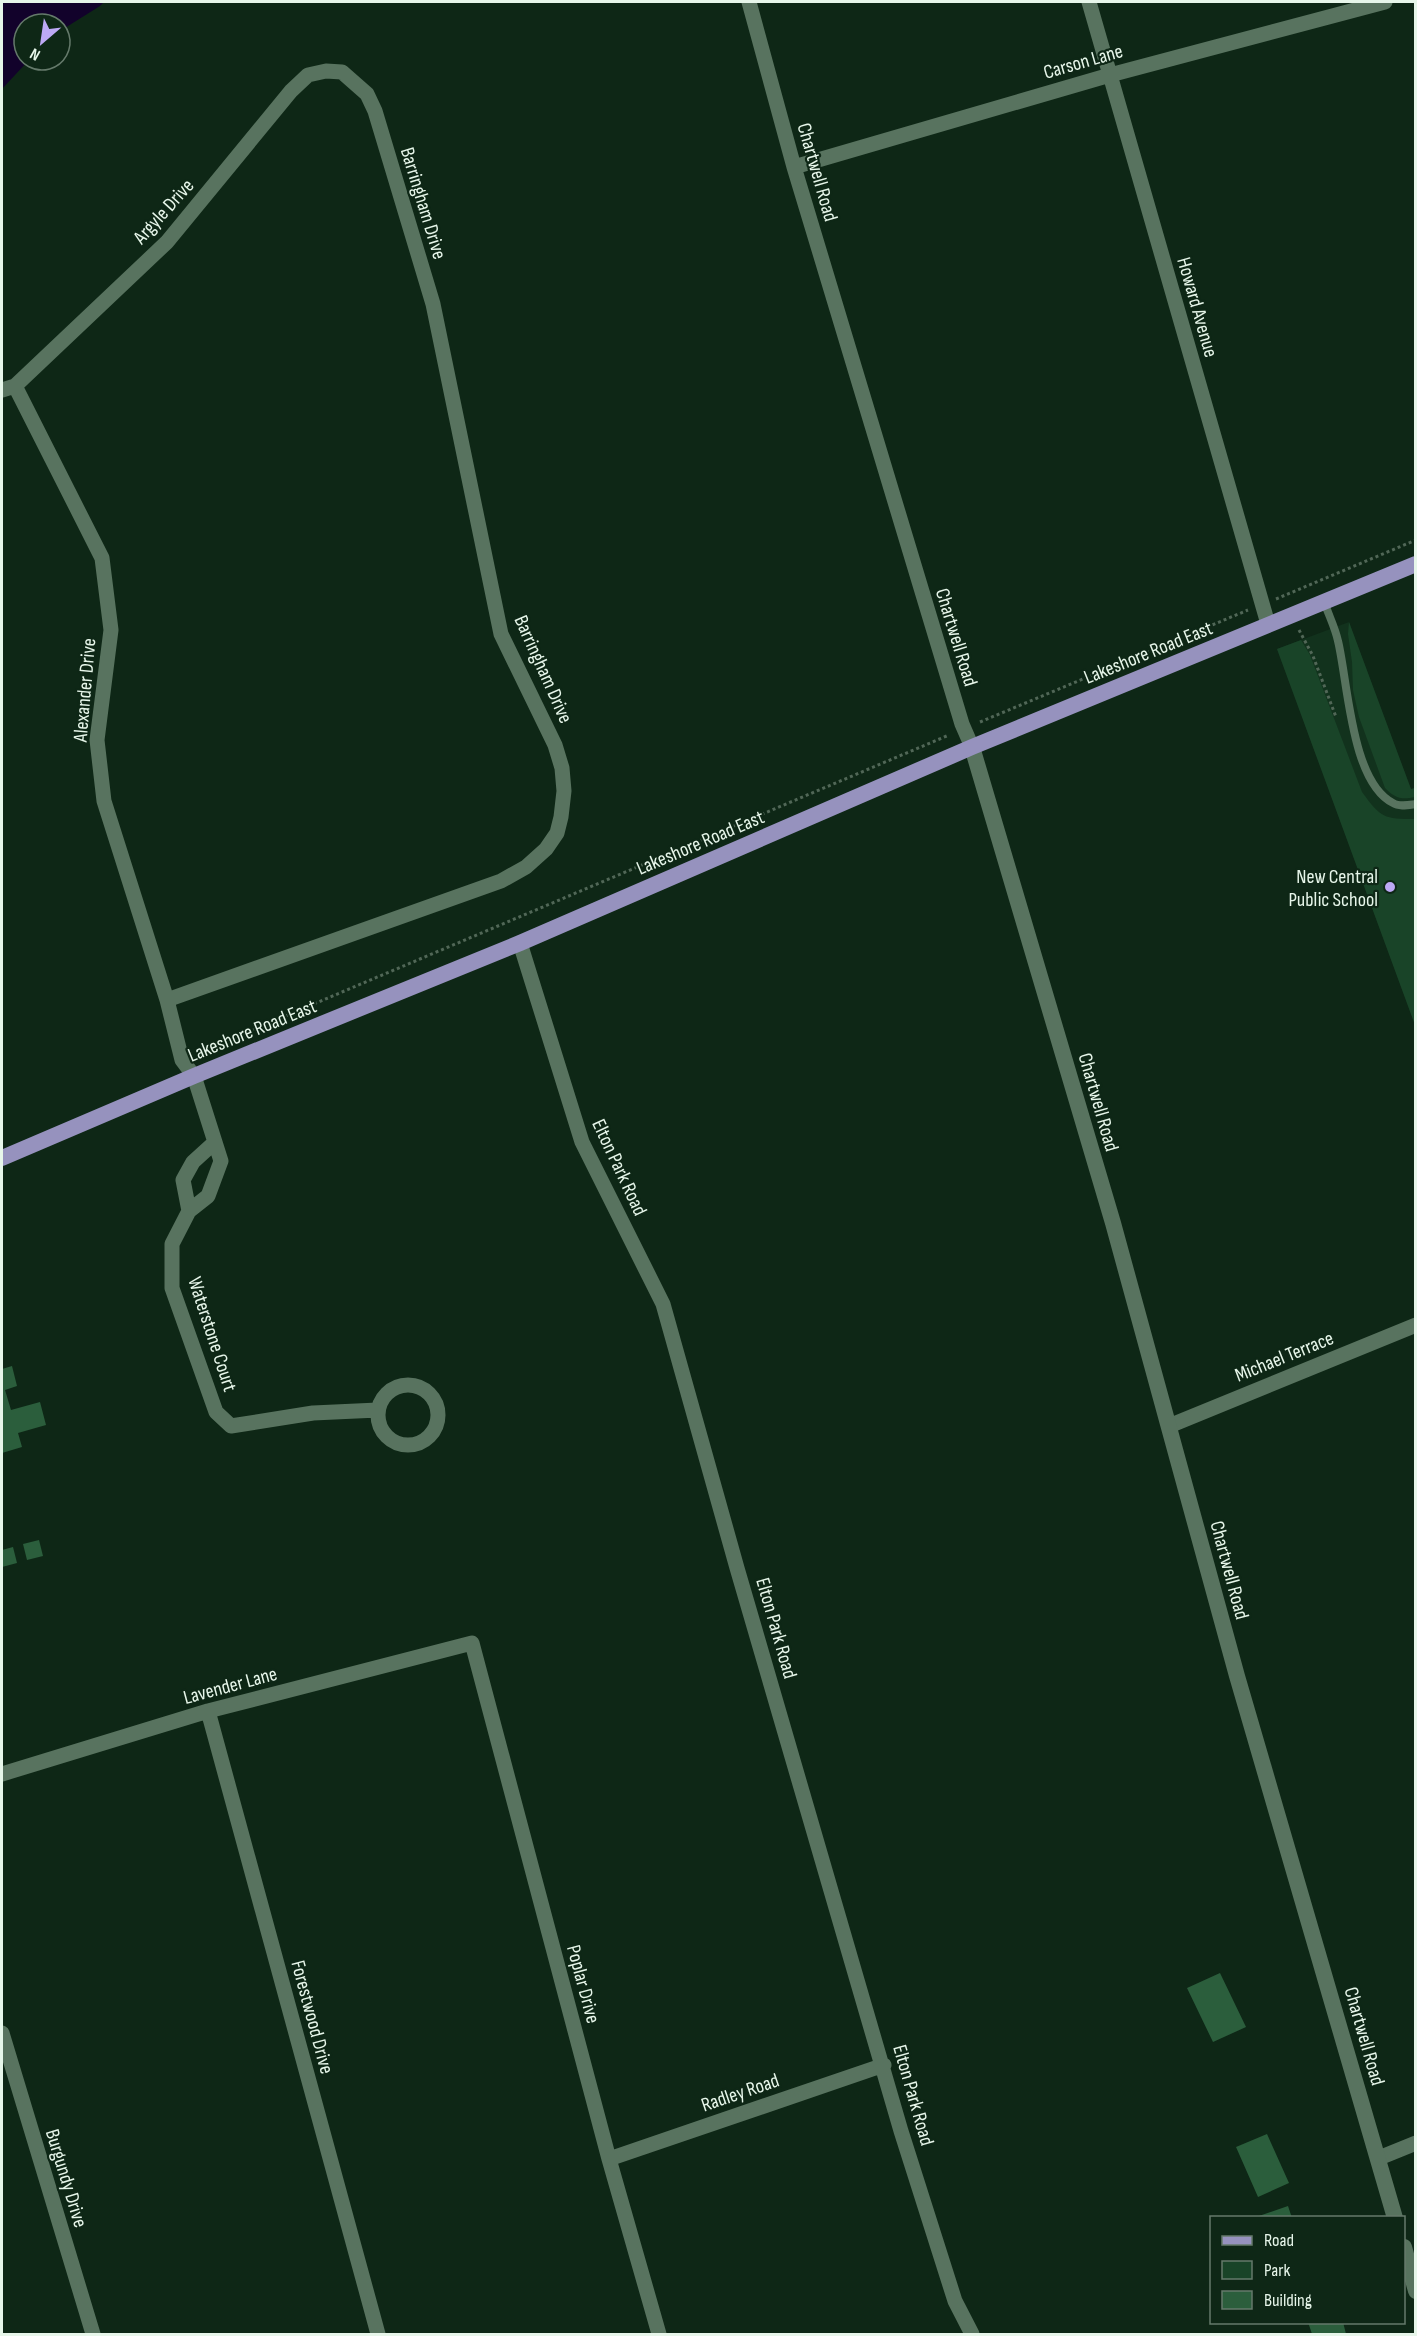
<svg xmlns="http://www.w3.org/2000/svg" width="1417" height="2336" font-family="'Sofia Sans Condensed',sans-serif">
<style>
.built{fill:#12321d}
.green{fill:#194428}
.water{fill:#12022b}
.building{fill:#2b5e3c}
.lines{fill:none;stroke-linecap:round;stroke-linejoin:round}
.path{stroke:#516757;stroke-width:3;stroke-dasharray:3 3;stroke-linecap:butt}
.service{stroke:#58735f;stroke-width:8}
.minor{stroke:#58735f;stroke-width:15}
.tertiary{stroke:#58735f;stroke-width:16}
.primary{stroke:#9692be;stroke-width:16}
.poi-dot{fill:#bda9f5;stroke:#0e2716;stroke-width:2}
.labels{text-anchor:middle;stroke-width:4.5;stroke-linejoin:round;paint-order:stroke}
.street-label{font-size:20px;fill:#e7f6ea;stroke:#0e2716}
.poi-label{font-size:20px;fill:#e7f6ea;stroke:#0e2716;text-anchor:end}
</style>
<rect width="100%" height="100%" fill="#0e2716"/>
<path class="built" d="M1349,622L1411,789L1415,788V1025L1277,649Z"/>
<path class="green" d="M1349,622L1411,789L1415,788V797C1401,800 1395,798 1385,788L1359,717L1353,690L1352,662L1348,634Z
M1301,640L1310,655L1362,792C1381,818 1384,819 1415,819V1025L1277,649Z"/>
<path class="water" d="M2,2H104L100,6L60,31V24H24V60H29L2,89Z"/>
<path class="building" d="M12,1366L17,1386L5,1390L11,1410L40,1402L46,1425L18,1433L22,1447L2,1453V1369Z
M39,1540L43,1556L27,1560L23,1544Z
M13,1547L17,1563L2,1567V1550Z
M1220,1973L1246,2027L1213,2042L1187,1988Z
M1267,2134L1289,2183L1258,2197L1236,2147Z
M1288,2206L1292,2218H1257L1256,2217Z
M1308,2322H1343L1346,2334H1312Z"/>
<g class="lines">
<path class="path" d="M1276,599L1416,540
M1299,630L1313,656L1336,717
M980,722L1248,610
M198,1053L949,735"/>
<path class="service" d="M1324,601C1328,614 1335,627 1338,641C1348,682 1351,782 1393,803C1399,807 1408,805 1416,804"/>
<path class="minor" d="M749,2L794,167L962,724L972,747
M1089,2L1268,624
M794,167L1110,75L1385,2
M15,386L102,558L111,630L97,740L104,801L167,1000L182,1060L194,1076L221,1161L208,1196L189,1211L172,1244V1288L216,1412L231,1426L313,1413L378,1410
M2,390L15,386L167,242L291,91L308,75L326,71L342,72L367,94L375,111L433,304L501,634L555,745L562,768L564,791L561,817L557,833L546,849L526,867L501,881L167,1000
M520,943L582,1142L663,1304L737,1568L901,2131L955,2301L972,2334
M189,1211L183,1180L193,1162L215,1142
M378 1415a30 30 0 1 1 60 0a30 30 0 1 1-60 0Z
M1169,1426L1416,1325
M208,1711L378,2334
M2,1774L208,1711L472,1643L609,2159L659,2334
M2,2033L93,2334
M1379,2158L1416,2143
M609,2159L884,2065"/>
<path class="tertiary" d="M972,747L1113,1223L1237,1676L1395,2218
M1404,2247L1416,2291"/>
<path class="primary" d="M2,1158L194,1076L520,943L972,747L1416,564"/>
</g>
<circle class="poi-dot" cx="1390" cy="887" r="6"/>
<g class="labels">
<g class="street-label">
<text transform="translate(1083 61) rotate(-16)" y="7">Carson Lane</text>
<text transform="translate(818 172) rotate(74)" y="7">Chartwell Road</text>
<text transform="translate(424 203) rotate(73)" y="7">Barringham Drive</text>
<text transform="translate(163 211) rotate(-48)" y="7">Argyle Drive</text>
<text transform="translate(1198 307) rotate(74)" y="7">Howard Avenue</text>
<text transform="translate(957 637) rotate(73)" y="7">Chartwell Road</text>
<text transform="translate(1148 652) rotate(-22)" y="7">Lakeshore Road East</text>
<text transform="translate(544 669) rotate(66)" y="7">Barringham Drive</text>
<text transform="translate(84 690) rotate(-85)" y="7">Alexander Drive</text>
<text transform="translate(700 842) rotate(-23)" y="7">Lakeshore Road East</text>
<text transform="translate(252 1030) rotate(-22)" y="7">Lakeshore Road East</text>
<text transform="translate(1099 1102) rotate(74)" y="7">Chartwell Road</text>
<text transform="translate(620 1167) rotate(65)" y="7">Elton Park Road</text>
<text transform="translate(213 1334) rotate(72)" y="7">Waterstone Court</text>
<text transform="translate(1284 1356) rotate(-22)" y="7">Michael Terrace</text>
<text transform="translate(1230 1570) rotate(75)" y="7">Chartwell Road</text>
<text transform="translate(777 1628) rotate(74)" y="7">Elton Park Road</text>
<text transform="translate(230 1685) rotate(-15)" y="7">Lavender Lane</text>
<text transform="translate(584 1984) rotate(75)" y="7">Poplar Drive</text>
<text transform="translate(313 2017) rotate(75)" y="7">Forestwood Drive</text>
<text transform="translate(1365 2036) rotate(74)" y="7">Chartwell Road</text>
<text transform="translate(740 2092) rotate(-19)" y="7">Radley Road</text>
<text transform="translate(914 2095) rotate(74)" y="7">Elton Park Road</text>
<text transform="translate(67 2178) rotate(73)" y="7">Burgundy Drive</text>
</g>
<g class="poi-label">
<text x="1378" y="883">New Central<tspan x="1378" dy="23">Public School</tspan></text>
</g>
</g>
<rect width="1417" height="2336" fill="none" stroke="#e7f6ea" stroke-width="6"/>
<rect x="1210" y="2216" width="195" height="108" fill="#0e2716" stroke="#657a6b" stroke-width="1.5"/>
<rect x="1222" y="2236" width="30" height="9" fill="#9692be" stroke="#657a6b" stroke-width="1.5"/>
<text x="1264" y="2246" font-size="18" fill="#e7f6ea">Road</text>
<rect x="1222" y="2261" width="30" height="18" fill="#194428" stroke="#657a6b" stroke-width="1.5"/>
<text x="1264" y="2276" font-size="18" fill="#e7f6ea">Park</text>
<rect x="1222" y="2291" width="30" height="18" fill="#2b5e3c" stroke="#657a6b" stroke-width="1.5"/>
<text x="1264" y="2306" font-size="18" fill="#e7f6ea">Building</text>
<g transform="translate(42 42) rotate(209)"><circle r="28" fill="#0e2716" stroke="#657a6b" stroke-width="1.5"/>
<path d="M0-4.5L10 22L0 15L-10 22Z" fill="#bda9f5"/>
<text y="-9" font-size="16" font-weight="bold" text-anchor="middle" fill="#e7f6ea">N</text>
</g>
</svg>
